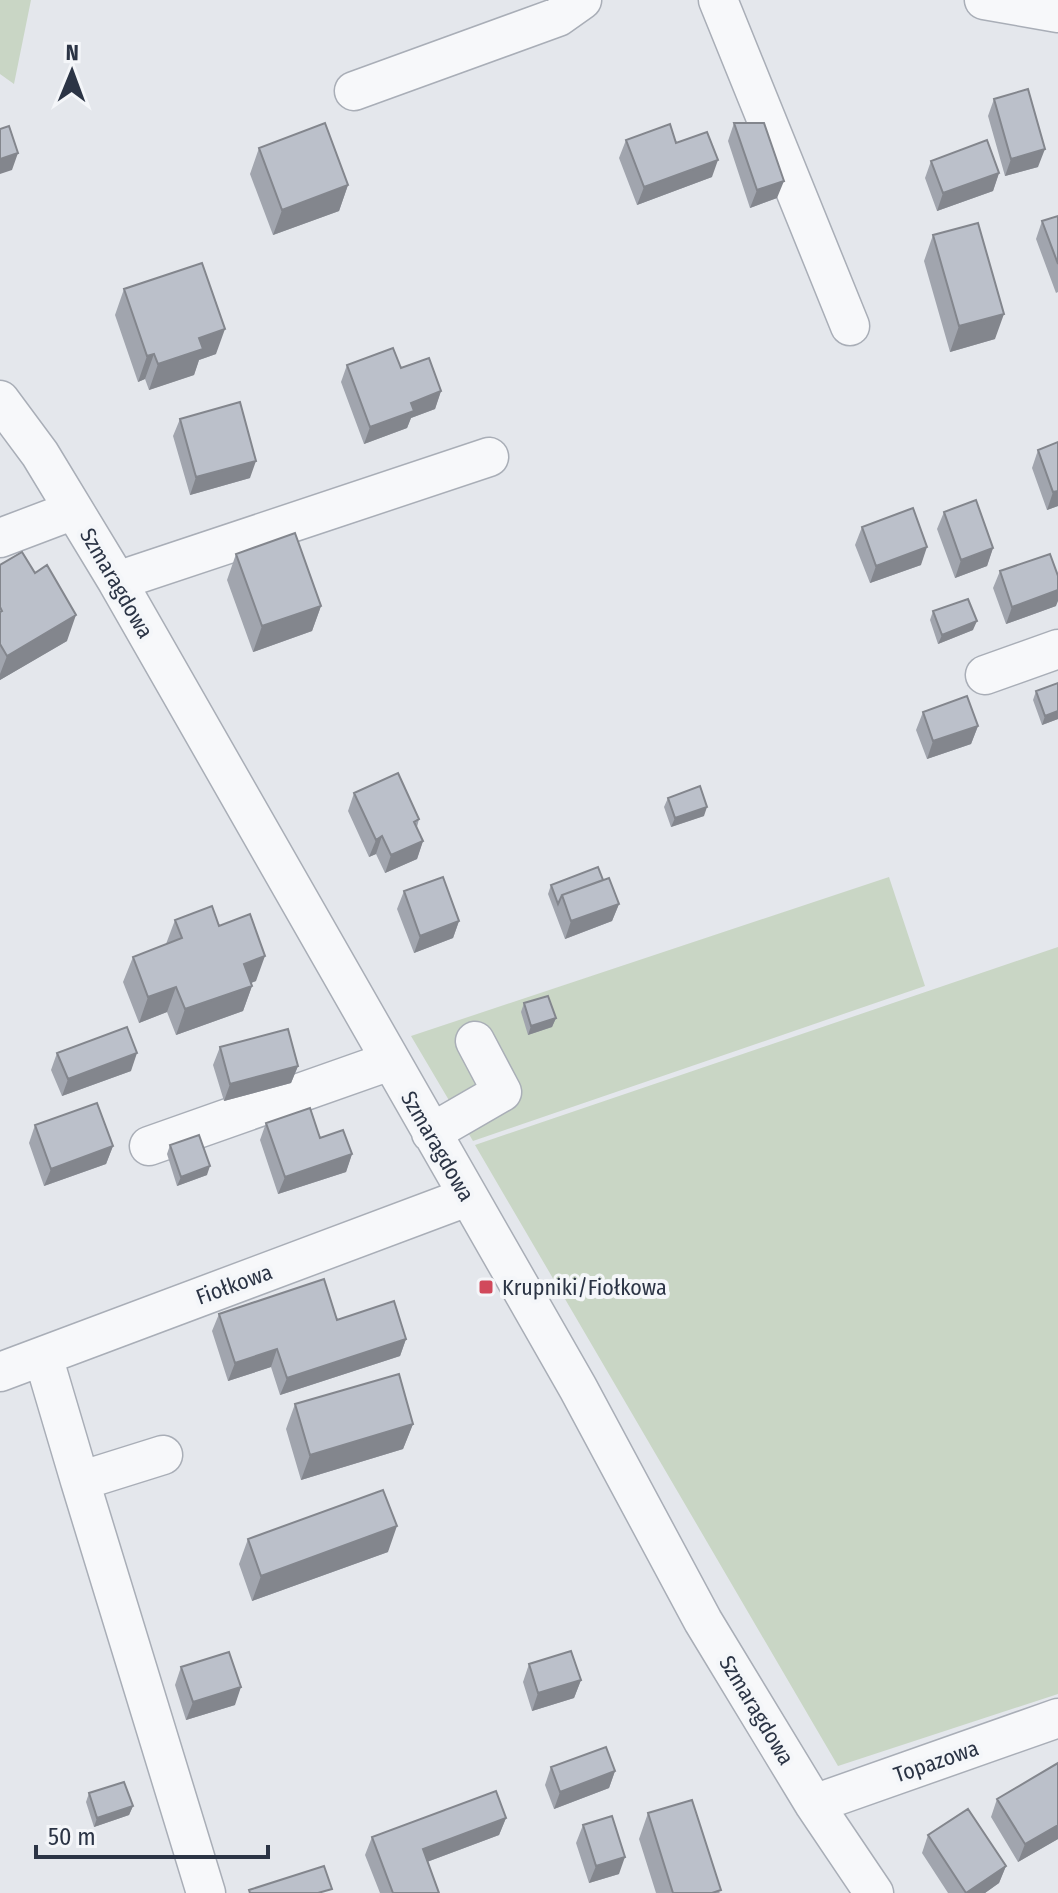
<svg xmlns="http://www.w3.org/2000/svg" width="1058" height="1893" font-family="'Fira Sans Condensed',sans-serif">
<style>
.green{fill:#c9d6c5}
.lines{fill:none;stroke-linecap:round;stroke-linejoin:round}
.minor-casing{stroke:#a9aeb7;stroke-width:41}
.minor{stroke:#f7f8fa;stroke-width:38}
.wall{fill:#a1a5ae}
.shaded-wall{fill:#83868d}
.building{fill:#bbc0ca;stroke:#83868d;stroke-width:2}
.poi-dot{fill:#d1495b;stroke:#f4f6f9;stroke-width:3}
.labels{text-anchor:middle;stroke-width:8;stroke-linejoin:round;paint-order:stroke}
.street-label{font-size:22px;fill:#2b3445;stroke:#f4f6f9}
.poi-label{font-size:22px;fill:#2b3445;stroke:#f4f6f9;text-anchor:start}
</style>
<rect width="100%" height="100%" fill="#e4e7ec"/>
<path class="green" d="M0,0H31L14,84L0,74Z
M889,877L925,986L473,1141L411,1036Z
M1058,947V1694L838,1766L475,1145Z"/>
<g class="lines">
<g class="minor-casing">
<path id="minor" d="M718,0L850,326
M984,0L1058,13
M354,91L558,17L582,0
M0,400L40,454L117,581L578,1388L703,1621L814,1804L874,1893
M0,538L74,510
M117,581L489,457
M985,675L1058,649
M431,1133L502,1092L475,1041
M149,1146L390,1061
M43,1356L80,1481L163,1455
M0,1372L467,1197
M80,1481L206,1893
M814,1804L1058,1718"/>
</g>
<use href="#minor" class="minor"/>
</g>
<path class="wall" d="M994,99L1038,167L1005,176L988,116Z
M734,123L777,198L750,208L728,141Z
M626,140L676,143L712,177L637,205L619,158Z
M259,148L348,185L339,211L273,235L250,174Z
M931,161L999,173L993,191L937,211L925,178Z
M1058,216V292L1056,293L1036,239L1042,221Z
M933,235L995,339L950,352L924,261Z
M124,289L216,354L199,360L194,375L149,390L145,379L138,382L115,315Z
M347,365L401,368L441,391L435,409L411,418L407,428L364,444L341,382Z
M180,419L250,478L190,495L173,436Z
M1038,450L1058,506L1047,510L1032,468Z
M944,512L993,548L987,566L955,578L937,529Z
M862,527L921,565L870,583L855,545Z
M236,554L321,606L312,631L253,652L227,580Z
M0,565L67,641L0,680Z
M1000,571L1056,606L1006,624L993,588Z
M933,611L973,630L938,644L930,620Z
M1058,683V719L1042,725L1033,700L1036,691Z
M923,712L978,726L971,744L927,759L916,730Z
M354,793L419,819L417,827L423,841L417,859L385,873L376,854L369,857L348,811Z
M668,798L704,816L671,827L664,807Z
M603,880L619,904L612,921L565,939L548,894L551,885Z
M404,891L459,921L453,938L414,953L397,909Z
M175,920L219,926L256,981L251,983L252,986L243,1011L176,1035L167,1012L139,1023L123,982L133,957L166,944Z
M524,1003L556,1018L552,1027L528,1035L521,1012Z
M220,1047L298,1066L291,1083L224,1101L213,1065Z
M57,1053L131,1071L62,1096L51,1070Z
M266,1123L320,1138L352,1154L346,1172L278,1194L260,1140Z
M35,1125L113,1146L106,1164L44,1186L29,1143Z
M170,1145L207,1175L177,1186L167,1154Z
M219,1314L337,1320L406,1339L400,1356L280,1395L271,1367L228,1381L212,1331Z
M295,1404L413,1424L403,1449L301,1480L286,1429Z
M248,1539L388,1552L252,1601L239,1564Z
M529,1664L581,1680L574,1698L532,1711L523,1682Z
M181,1667L235,1705L186,1720L175,1685Z
M1058,1763V1839L1018,1862L991,1817L997,1799Z
M551,1767L615,1771L609,1788L554,1809L545,1785Z
M89,1793L133,1806L129,1815L94,1827L86,1802Z
M648,1813L720,1893H656L639,1839Z
M506,1818L499,1835L427,1862L439,1893H380L365,1855L372,1837Z
M583,1825L619,1874L589,1883L576,1843Z
M928,1835L1006,1866L999,1883L985,1893H948L922,1853Z"/>
<path class="shaded-wall" d="M1045,149L1038,167L1005,176L1011,159Z
M18,153L12,170L0,174V159Z
M718,160L712,177L637,205L644,187Z
M999,173L993,191L937,211L943,193Z
M784,181L777,198L750,208L757,190Z
M348,185L339,211L273,235L282,210Z
M1004,314L995,339L950,352L959,326Z
M225,329L216,354L199,360L194,375L149,390L158,364L199,338Z
M154,354L145,379L138,382L147,356Z
M441,391L435,409L411,418L407,428L364,444L370,427L411,403Z
M256,461L250,478L190,495L196,477Z
M1058,491V506L1047,510L1053,492Z
M927,547L921,565L870,583L876,566Z
M993,548L987,566L955,578L961,560Z
M1058,590V601L1056,606L1006,624L1012,607Z
M321,606L312,631L253,652L262,626Z
M76,615L67,641L0,680V674L7,656Z
M977,621L973,630L938,644L942,635Z
M1058,711V719L1042,725L1045,716Z
M978,726L971,744L927,759L933,741Z
M707,807L704,816L671,827L675,818Z
M382,836L376,854L369,857L376,840Z
M423,841L417,859L385,873L391,855Z
M619,904L612,921L565,939L571,921Z
M459,921L453,938L414,953L420,936Z
M265,956L256,981L235,989L244,964Z
M252,986L243,1011L176,1035L185,1009Z
M176,987L167,1012L139,1023L148,997Z
M556,1018L552,1027L528,1035L531,1026Z
M137,1053L131,1071L62,1096L68,1079Z
M298,1066L291,1083L224,1101L230,1084Z
M113,1146L106,1164L44,1186L51,1169Z
M352,1154L346,1172L278,1194L285,1177Z
M210,1166L207,1175L177,1186L181,1177Z
M406,1339L400,1356L280,1395L287,1378Z
M277,1349L271,1367L228,1381L235,1363Z
M413,1424L403,1449L301,1480L310,1455Z
M397,1526L388,1552L252,1601L261,1576Z
M581,1680L574,1698L532,1711L538,1693Z
M241,1687L235,1705L186,1720L193,1702Z
M615,1771L609,1788L554,1809L560,1792Z
M133,1806L129,1815L94,1827L97,1818Z
M506,1818L499,1835L416,1866L423,1849Z
M1058,1825V1839L1018,1862L1025,1844Z
M625,1857L619,1874L589,1883L596,1866Z
M1006,1866L999,1883L985,1893H966Z"/>
<path class="building" d="M1028,89L1045,149L1011,159L994,99Z
M325,123L348,185L282,210L259,148Z
M734,123H764L784,181L757,190Z
M670,124L676,143L707,132L718,160L644,187L626,140Z
M9,126L18,153L0,159V129Z
M987,140L999,173L943,193L931,161Z
M1058,216V264L1042,221Z
M978,223L1004,314L959,326L933,235Z
M202,263L225,329L199,338L203,349L158,364L154,354L147,356L124,289Z
M393,348L401,368L429,358L441,391L411,403L414,411L370,427L347,365Z
M240,402L256,461L196,477L180,419Z
M1058,442V491L1053,492L1038,450Z
M976,500L993,548L961,560L944,512Z
M913,508L927,547L876,566L862,527Z
M295,533L321,606L262,626L236,554Z
M22,552L35,573L47,565L76,615L7,656L0,644V612L2,611L0,607V565Z
M1050,554L1058,576V590L1012,607L1000,571Z
M968,599L977,621L942,635L933,611Z
M1058,683V711L1045,716L1036,691Z
M967,696L978,726L933,741L923,712Z
M398,773L419,819L414,822L423,841L391,855L382,836L376,840L354,793Z
M700,786L707,807L675,818L668,798Z
M598,867L603,880L562,895L558,904L551,885Z
M443,877L459,921L420,936L404,891Z
M609,878L619,904L571,921L562,895Z
M212,906L219,926L250,914L265,956L244,964L252,986L185,1009L176,987L148,997L133,957L182,938L175,920Z
M548,996L556,1018L531,1026L524,1003Z
M127,1027L137,1053L68,1079L57,1053Z
M288,1029L298,1066L230,1084L220,1047Z
M97,1103L113,1146L51,1169L35,1125Z
M310,1108L320,1138L343,1130L352,1154L285,1177L266,1123Z
M199,1135L210,1166L181,1177L170,1145Z
M324,1279L337,1320L394,1301L406,1339L287,1378L277,1349L235,1363L219,1314Z
M399,1374L413,1424L310,1455L295,1404Z
M383,1490L397,1526L261,1576L248,1539Z
M571,1651L581,1680L538,1693L529,1664Z
M229,1652L241,1687L193,1702L181,1667Z
M606,1747L615,1771L560,1792L551,1767Z
M1058,1763V1825L1025,1844L997,1799Z
M124,1782L133,1806L97,1818L89,1793Z
M496,1791L506,1818L423,1849L439,1893H393L372,1837Z
M692,1800L721,1890L712,1893H673L648,1813Z
M968,1809L1006,1866L966,1893L928,1835Z
M612,1816L625,1857L596,1866L583,1825Z
M324,1866L332,1889L318,1893H250L249,1890Z"/>
<rect class="poi-dot" x="478" y="1279" width="16" height="16" rx="4"/>
<g class="labels">
<g class="street-label">
<text transform="translate(117 583) rotate(60)" y="8">Szmaragdowa</text>
<text transform="translate(438 1146) rotate(60)" y="8">Szmaragdowa</text>
<text transform="translate(234 1284) rotate(-20)" y="8">Fiołkowa</text>
<text transform="translate(757 1710) rotate(59)" y="8">Szmaragdowa</text>
<text transform="translate(936 1761) rotate(-19)" y="8">Topazowa</text>
</g>
<g class="poi-label">
<text x="502" y="1295">Krupniki/Fiołkowa</text>
</g>
</g>
<g transform="translate(72 72) rotate(1)" stroke="#f4f6f9" stroke-width="6" paint-order="stroke">
<path d="M0-6L14 30L0 20L-14 30Z" fill="#2b3445"/>
<text y="-12" font-size="22" font-weight="bold" text-anchor="middle" fill="#2b3445">N</text>
</g>
<path d="M36 1845v12h232v-12" fill="none" stroke="#2b3445" stroke-width="4"/>
<text x="48" y="1845" font-size="24" fill="#2b3445" stroke="#f4f6f9" stroke-width="6" paint-order="stroke">50 m</text>
</svg>
